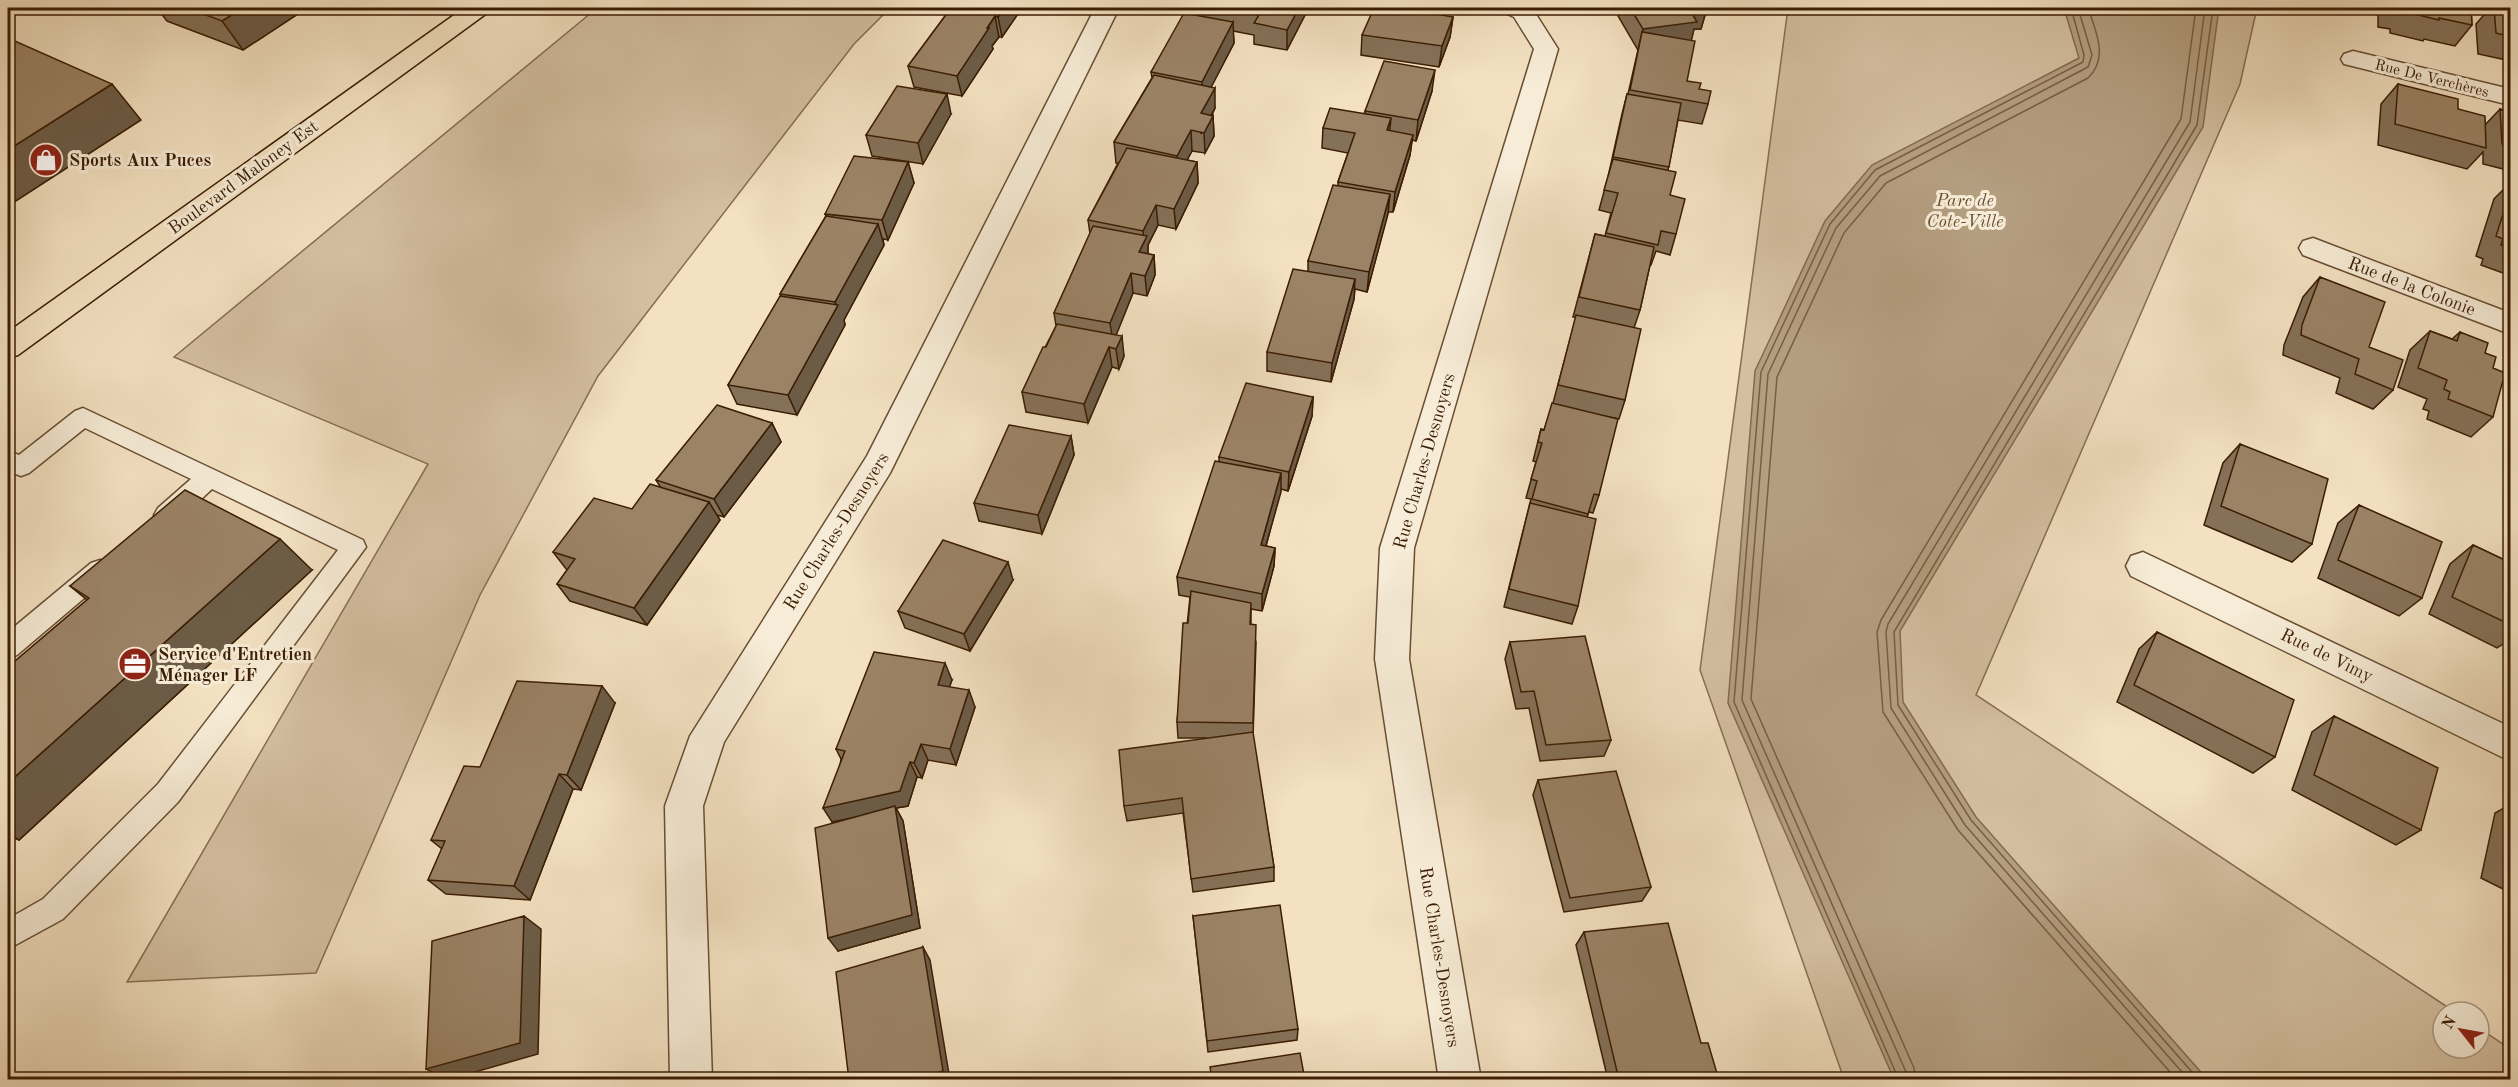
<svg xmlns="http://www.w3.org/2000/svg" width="2518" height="1087" font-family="'Old Standard TT',serif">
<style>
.green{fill:#d4c0a1;stroke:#886e52;stroke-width:1.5}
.water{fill:#b49e80;stroke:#846a4e;stroke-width:1.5}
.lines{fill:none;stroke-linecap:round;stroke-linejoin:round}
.shore{stroke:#785e42;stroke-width:1.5}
.service-casing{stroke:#694e32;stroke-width:3}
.minor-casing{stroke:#694e32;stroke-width:3}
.primary-casing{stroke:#3b1d03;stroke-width:3}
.service{fill:#f7ecd7;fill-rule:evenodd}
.minor{fill:#f7ecd7;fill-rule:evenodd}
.primary{fill:#f3e1c1;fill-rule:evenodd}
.wall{fill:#857158;stroke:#3b1d03;stroke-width:1.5}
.shaded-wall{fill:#6c5c47;stroke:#3b1d03;stroke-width:1.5}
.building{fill:#9b8366;stroke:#3b1d03;stroke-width:1.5}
.labels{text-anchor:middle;stroke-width:6;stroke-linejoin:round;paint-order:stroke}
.far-street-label{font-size:15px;fill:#3b1d03;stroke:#f7ecd7}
.poi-label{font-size:18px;font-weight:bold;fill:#3b1d03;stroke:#f7ecd7;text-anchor:start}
.street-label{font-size:18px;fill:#3b1d03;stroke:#f7ecd7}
.park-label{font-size:18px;font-style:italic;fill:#694e32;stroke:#f7ecd7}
</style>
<rect width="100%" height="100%" fill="#f3e1c1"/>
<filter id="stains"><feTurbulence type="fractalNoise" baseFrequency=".00333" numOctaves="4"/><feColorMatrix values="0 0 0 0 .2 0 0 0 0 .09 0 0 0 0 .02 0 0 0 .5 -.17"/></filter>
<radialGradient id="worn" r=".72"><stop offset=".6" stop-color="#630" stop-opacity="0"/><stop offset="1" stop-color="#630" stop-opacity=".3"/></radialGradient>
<path class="green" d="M597,8H890L854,44L598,376L480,595L316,973L127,982L428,464L174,357Z
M1788,8H2257L2240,84L1976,695L2455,1012H2443V1048H2479V1028L2510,1049V1079H1844L1700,670Z"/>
<path class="water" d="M2064,8H2219L2203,127L1900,631L1903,702L1976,817L2207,1079H1894L1728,703L1755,371L1825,221L1872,165L2079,58Z"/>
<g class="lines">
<path class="shore" d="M1899,1080L1734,702L1761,372L1830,224L1875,170L2083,62L2084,55L2071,8
M1907,1080L1906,1072L1742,700L1768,374L1836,228L1880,176L2088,67L2092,55L2078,8
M1916,1080L1914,1068L1751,699L1777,377L1844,233L1886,183L2088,78C2109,58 2096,32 2088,8
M2177,1080L1958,830L1883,712L1877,632L1881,620L2181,119L2196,8
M2189,1080L1965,825L1891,708L1886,632L1888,624L2190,122L2205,8
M2199,1080L1971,820L1898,705L1894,632L2197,125L2213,8"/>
<g class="service-casing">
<path id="service" d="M83,408L363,540L366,547L178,802L63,919L8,949V919L43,899L158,784L338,550L212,489C197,502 178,528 158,522L154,515L158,508L191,479L85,428L29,473L21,476L8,471V451L19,455L75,411Z
M100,560L109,563L112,570L109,577L17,655L8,658V632L91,563Z"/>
</g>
<g class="minor-casing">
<path id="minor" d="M1095,8H1119L890,473L724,742L703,806L712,1080H670L665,806L690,736L867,456Z
M1501,8H1532L1558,49L1414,548L1409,659L1481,1080H1439L1375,659L1380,548L1534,49L1514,17L1505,13Z
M2353,51L2510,89V105L2344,64L2341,59L2344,54Z
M2313,238L2510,313V334L2303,255L2299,248L2303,241Z
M2143,552L2510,727V761L2131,576L2126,566L2131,556Z"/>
</g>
<g class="primary-casing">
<path id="primary" d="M464,8H491L487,13L18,355L8,358V332Z"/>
</g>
<use href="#service" class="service"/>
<use href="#minor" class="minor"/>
<use href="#primary" class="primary"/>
</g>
<path class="wall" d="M157,8H307L243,50L167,21Z
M951,8H1022L1002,37H999L992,46L993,49L962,96L914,87L908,66Z
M1189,8H1306V13L1287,50L1254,44V35L1233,31L1234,43L1211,87L1215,108L1212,115L1213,116L1214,136L1205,153L1192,151L1187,160L1197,162L1198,183L1176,229L1158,225L1148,245V254L1154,255L1155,275L1147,296L1133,293L1116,335L1124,356L1119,369L1112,367L1088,423L1026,412L1022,392L1056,326L1054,313L1090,234L1088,220L1118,163H1116L1114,142L1152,78L1151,72L1190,14Z
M1620,8H1707L1701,29H1694L1691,40L1687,81L1699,89L1708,104L1702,124L1678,120L1668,170L1670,195L1676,234L1670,255L1656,251L1651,265H1650L1640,310L1634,328L1625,400L1619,419L1604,416L1599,495L1593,513L1589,512L1587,517L1578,606L1572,624L1504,607L1531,499L1526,498L1536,462L1533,461L1541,429L1544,430L1553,403L1576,317H1573L1595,234L1605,236L1611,213L1599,210L1608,177L1622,114L1627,94H1628L1638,50L1618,16Z
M2378,8H2471L2472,25L2455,46L2424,39L2423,41L2390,33V29L2378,27Z
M2490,8H2511V61L2478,54L2476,24Z
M1453,17L1450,37L1439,67L1361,55L1362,35Z
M2398,84L2458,109L2485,125L2500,109L2511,112V171L2483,164V152L2467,169L2378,145L2381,104Z
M1432,91L1416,141L1412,140L1410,155L1393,212H1388L1367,292L1355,289L1354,299L1331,382L1267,371V352L1308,271V261L1338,186V182L1348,153L1322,148L1323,128L1365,113V111Z
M951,114L923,164L872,156L866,135Z
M908,162L914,183L888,240L883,239L884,245L844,320L845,325L797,415L737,404L728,385L781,296L780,294L826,216L825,214Z
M2511,182V276L2481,265L2483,259L2476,256L2494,199Z
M2320,277L2369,347L2393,390L2373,409L2336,393L2340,378L2283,355L2284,345L2303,297Z
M2430,331L2452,339L2460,332L2485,353L2493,368V417L2471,437L2427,419L2429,411L2423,409L2427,399L2398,387L2410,350Z
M1313,397L1312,416L1288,491L1281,489L1266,546L1275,548L1274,566L1262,611L1251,609V624L1256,642L1253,738L1274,867V881L1193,892L1183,813L1127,821L1124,806L1205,738H1178L1177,722L1190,597L1179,595L1177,577L1219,462V457Z
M772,423L781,442L724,517L717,515L720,520L647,625L570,601L557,584L567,570L553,552L632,509L661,488L656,480Z
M1071,436L1074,455L1042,534L979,521L974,503Z
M2240,444L2312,544L2292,562L2204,525L2223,463Z
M2359,505L2422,598L2399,616L2318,578L2338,523Z
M2473,545L2511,563V639L2497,648L2429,614L2450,564Z
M312,570L19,840L8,834V667L87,600L70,586Z
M1013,580L970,651L905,628L898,611Z
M2157,632L2275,757L2253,773L2117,702L2139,649Z
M1510,642L1611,740L1604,756L1540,761L1529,708L1516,709L1505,659Z
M952,680L949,687L975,707L956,765L928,760L922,778L917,777L908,806L896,808L903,821L920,928L838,951L845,820L832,822L841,759L836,749Z
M615,703L581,790L573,789L530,900L446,894L428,880L442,849L431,840L480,767Z
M2334,716L2421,830L2396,845L2292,790L2312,732Z
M1538,780L1651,887L1642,901L1564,912L1533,795Z
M2511,804V893L2481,878L2495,813Z
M1193,916L1298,1029L1297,1040L1208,1052Z
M1584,932L1701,1043L1719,1080H1608L1576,945Z"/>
<path class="shaded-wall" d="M243,8H307L243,50L222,21Z
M1004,8H1022L1002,37L998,17Z
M1299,8H1306V13L1287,50V30Z
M1707,8L1701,29H1694L1691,42L1642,32L1638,50L1643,29L1690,10Z
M995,16L999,37L992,46L993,49L962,96L957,76Z
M1453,17L1450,37L1439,67L1442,46Z
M1233,22L1234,43L1203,103L1202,82Z
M1435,70L1432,91L1416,141L1418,120Z
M112,84L141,120L8,206V150Z
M1215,88V108L1201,134V113Z
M947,94L951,114L923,164L918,143Z
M1213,116L1214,136L1205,153L1204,133Z
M1391,118L1389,138L1387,130Z
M1191,130L1192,151L1178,176L1177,156Z
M1413,135L1410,155L1393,212L1395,192Z
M908,162L914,183L888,240L882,220Z
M1197,162L1198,183L1176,229L1174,209Z
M1390,194L1388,214L1367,292L1369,272Z
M1156,205L1158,225L1148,245V256L1139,252L1144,242L1143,231Z
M878,224L884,245L844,320L845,325L797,415L788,395L837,307L835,302Z
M1154,255L1155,275L1147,296L1145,276Z
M1131,273L1133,293L1113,343L1110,323Z
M1355,279L1354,299L1331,382L1332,363Z
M1122,336L1124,356L1119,369L1116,349Z
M1109,347L1112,367L1088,423L1084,404Z
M1313,397L1312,416L1288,491L1289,472Z
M772,423L781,442L724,517L714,499Z
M1071,436L1074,455L1042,534L1038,515Z
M1281,473V492L1261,563V545Z
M709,502L720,520L647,625L634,608Z
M280,539L312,570L19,840L8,834V783Z
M1275,548L1274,566L1262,611V594Z
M1008,562L1013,580L970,651L964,634Z
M945,663L952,680L944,702L938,685Z
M602,686L615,703L581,790L567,775Z
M969,690L975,707L956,765L950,749Z
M921,744L928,760L922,778L914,763Z
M910,762L917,777L908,806L896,808L903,821L920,928L838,951L828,938L896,809L832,822L823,808Z
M559,774L573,789L530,900L514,886Z
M524,916L541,929L538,1054L447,1080L426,1069Z
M923,947L930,960L950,1080H913Z"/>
<path class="building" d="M187,8H243L222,21Z
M951,8H1004L998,17L995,16L987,28H989L957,76L908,66Z
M1218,8H1299L1287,30L1254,23L1259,15Z
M1374,8H1403L1453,17L1442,46L1362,35Z
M1630,8H1707L1690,10L1697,22L1643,29Z
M2401,8H2471L2472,25L2439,18V20L2406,12V9Z
M2494,8H2511V37L2496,33Z
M1184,13L1233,22L1202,82L1151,72Z
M1642,32L1695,41L1687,81L1701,83L1699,89L1711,91L1708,104L1630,90Z
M8,38L112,84L8,150Z
M1384,61L1435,70L1418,120L1365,111Z
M1154,75L1215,88L1201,113L1213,116L1204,133L1191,130L1177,156L1114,142Z
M2398,84L2458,99V109L2485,116L2486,148L2395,124Z
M897,86L947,94L918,143L866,135Z
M1627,94L1681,103L1669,167L1613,157Z
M1330,108L1391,118L1387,130L1413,135L1395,192L1338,182L1355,133L1323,128Z
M2500,109L2511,112V146L2502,144Z
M1127,148L1197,162L1174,209L1156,205L1143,231L1088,220Z
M854,156L908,162L882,220L825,214Z
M1613,159L1676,172L1670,195L1685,199L1676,234L1661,231L1658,245L1606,233L1618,193L1604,190Z
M1333,185L1390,194L1369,272L1308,261Z
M2511,189V248L2501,245L2503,239L2496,236Z
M826,216L878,224L835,302L780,294Z
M1093,226L1147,236L1139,252L1154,255L1145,276L1131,273L1110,323L1054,313Z
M1595,234L1654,247L1640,310L1579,297Z
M1293,269L1355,279L1332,363L1267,352Z
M2320,277L2385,302L2369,347L2403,360L2393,390L2355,374L2359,359L2301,335L2302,325Z
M780,296L838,305L788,395L728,385Z
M1576,315L1641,329L1625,400L1558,385Z
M1057,324L1122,336L1116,349L1109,347L1084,404L1022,392L1043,347H1046Z
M2430,331L2457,341L2460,332L2488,343L2485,353L2496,357L2493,368L2505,373L2493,417L2448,399L2450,392L2444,389L2447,380L2418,368Z
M1246,383L1313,397L1289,472L1219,457Z
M1552,403L1618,419L1599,495L1594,494L1588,514L1532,499L1537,481L1531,479L1542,443L1538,442L1541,429L1544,430Z
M717,405L772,423L714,499L656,480Z
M1009,425L1071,436L1038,515L974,503Z
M2240,444L2328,479L2312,544L2221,506Z
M1215,461L1281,473L1261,545L1275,548L1262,594L1177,577Z
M650,484L709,502L634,608L557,584L575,559L553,552L594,498L632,509Z
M185,490L280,539L8,783V667L89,598L70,586Z
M1530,503L1596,519L1578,606L1509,589Z
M2359,505L2442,542L2422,598L2338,560Z
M943,540L1008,562L964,634L898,611Z
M2473,545L2511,563V625L2452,597Z
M1191,591L1251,603L1250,624L1256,625L1253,723L1177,722L1183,623H1188Z
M2157,632L2294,700L2275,757L2134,685Z
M1585,636L1611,740L1546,745L1534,691L1521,692L1510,642Z
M874,652L945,663L938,685L969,690L950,749L921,744L914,763L910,762L900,791L823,808L845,751L836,749Z
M517,681L602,686L567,775L559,774L514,886L428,880L445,841L431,840L464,766L480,767Z
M2334,716L2438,768L2421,830L2314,775Z
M1253,732L1274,867L1191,879L1182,798L1124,806L1119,750Z
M1616,771L1651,887L1570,898L1538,780Z
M895,806L912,915L828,938L815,828Z
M1280,905L1298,1029L1207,1041L1193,916Z
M524,916L520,1043L426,1069L432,941Z
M1668,923L1701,1043H1708L1719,1080H1619L1584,932Z
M923,947L943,1071L913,1080H849L836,972Z
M1300,1053L1305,1080H1212L1210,1067Z"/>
<defs>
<g id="shop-disc" transform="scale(1.725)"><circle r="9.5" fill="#8f2418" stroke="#f7ecd7"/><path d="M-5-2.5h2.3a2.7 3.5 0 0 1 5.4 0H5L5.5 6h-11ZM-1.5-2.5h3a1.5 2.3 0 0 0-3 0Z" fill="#fff"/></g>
<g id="office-disc" transform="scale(1.725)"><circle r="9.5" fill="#8f2418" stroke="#f7ecd7"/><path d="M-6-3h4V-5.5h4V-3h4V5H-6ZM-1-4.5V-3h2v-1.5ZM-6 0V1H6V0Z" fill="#fff"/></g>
</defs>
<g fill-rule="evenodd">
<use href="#shop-disc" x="46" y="160"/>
<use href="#office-disc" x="135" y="664"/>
</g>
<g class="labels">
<g class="far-street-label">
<text transform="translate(2432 78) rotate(14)" y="5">Rue De Verchères</text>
</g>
<g class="poi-label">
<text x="69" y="166">Sports Aux Puces</text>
<text x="158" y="660">Service d'Entretien<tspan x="158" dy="21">Ménager LF</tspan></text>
</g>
<g class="street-label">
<text transform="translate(243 177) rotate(-36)" y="6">Boulevard Maloney Est</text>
<text transform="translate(2412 286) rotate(21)" y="6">Rue de la Colonie</text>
<text transform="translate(1424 461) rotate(-74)" y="6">Rue Charles-Desnoyers</text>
<text transform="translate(836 531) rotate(-58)" y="6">Rue Charles-Desnoyers</text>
<text transform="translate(2327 655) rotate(26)" y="6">Rue de Vimy</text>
<text transform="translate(1440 957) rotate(81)" y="6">Rue Charles-Desnoyers</text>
</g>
<g class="park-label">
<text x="1965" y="206">Parc de<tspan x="1965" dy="21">Cote-Ville</tspan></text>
</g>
</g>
<rect width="2518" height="1087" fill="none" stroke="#f3e1c1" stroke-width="30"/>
<rect x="9" y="9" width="2500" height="1069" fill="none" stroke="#3b1d03" stroke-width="3"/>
<rect x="15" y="15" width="2488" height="1057" fill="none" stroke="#3b1d03" stroke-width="1.5"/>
<g transform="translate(2461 1030) rotate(301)"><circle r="28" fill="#f7ecd7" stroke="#ac9982" stroke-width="1.5"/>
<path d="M0-4.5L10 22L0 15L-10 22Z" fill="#8f2418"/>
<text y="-9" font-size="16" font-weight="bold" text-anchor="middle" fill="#3b1d03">N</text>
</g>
<rect width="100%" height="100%" filter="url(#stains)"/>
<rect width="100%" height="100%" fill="url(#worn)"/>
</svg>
